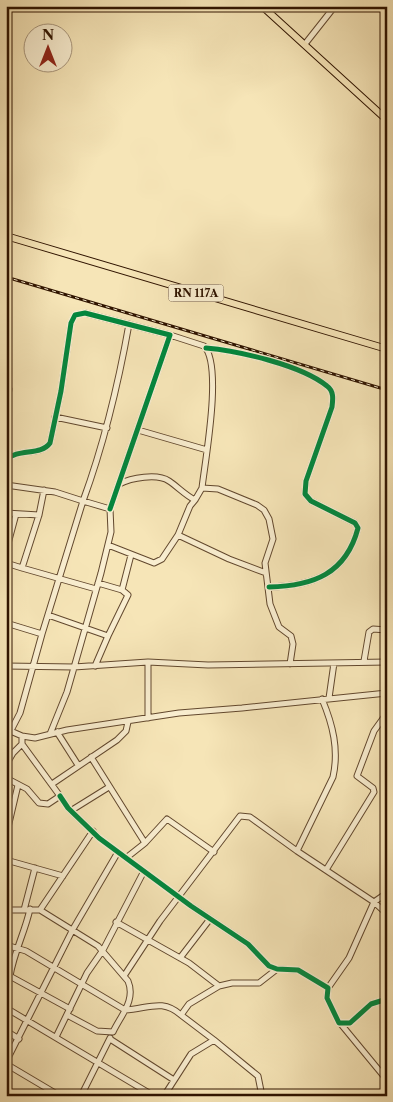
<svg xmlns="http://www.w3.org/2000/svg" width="393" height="1102" font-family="'Libre Caslon Text',serif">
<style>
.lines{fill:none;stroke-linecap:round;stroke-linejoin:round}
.minor-casing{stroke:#62482e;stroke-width:7}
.major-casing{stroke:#301400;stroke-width:8}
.minor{stroke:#f9eed0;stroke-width:5}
.major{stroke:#f6e5b7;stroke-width:6}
.rail-casing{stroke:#301400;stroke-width:3}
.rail{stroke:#f9eed0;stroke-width:1;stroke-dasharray:4;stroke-linecap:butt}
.cycleway-casing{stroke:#f9eed0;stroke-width:8}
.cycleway{stroke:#00873e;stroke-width:5}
.labels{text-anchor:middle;stroke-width:4;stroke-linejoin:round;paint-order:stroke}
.shield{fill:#f9eed0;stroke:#6c553e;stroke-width:1}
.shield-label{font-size:11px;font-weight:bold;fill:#301400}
</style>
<rect width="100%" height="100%" fill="#f6e5b7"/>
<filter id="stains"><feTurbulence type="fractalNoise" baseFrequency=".004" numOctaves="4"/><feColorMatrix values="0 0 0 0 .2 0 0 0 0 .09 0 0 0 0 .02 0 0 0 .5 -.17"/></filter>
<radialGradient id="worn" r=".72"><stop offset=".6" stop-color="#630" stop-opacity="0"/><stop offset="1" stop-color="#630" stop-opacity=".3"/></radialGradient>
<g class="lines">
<g class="minor-casing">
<path id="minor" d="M305,44L335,6
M170,335L204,346C223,365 205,461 202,488
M206,348C239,351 301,365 327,386C334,391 333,399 332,407L306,481L305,494L311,501L355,523L358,528C346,574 313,586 269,587
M6,384L9,389L6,409
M55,417L107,428
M138,430L207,450
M6,460C18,448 41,456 50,443L61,391L71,323L75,315L85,313L170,335L110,509
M119,484C131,478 157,473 169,481C178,487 185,495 195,500L202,488L218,489L257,505L264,510L269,519L273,539L265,563L270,604L279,627L291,636L293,644L290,664
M6,485L55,492L83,501C105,441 118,386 129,324
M195,500L190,506L178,535L229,559L266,573
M6,513L39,515
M108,545L154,563L162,559L178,535
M6,551L16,514
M6,563L22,568L39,515L44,490
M22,568L96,589
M98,583L122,590L128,595L108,636
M122,590L131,555
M48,615L108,636L95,666
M6,623L42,634L20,713L6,740
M42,634L83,501L110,509L111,532L101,573L67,692L50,734
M364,661L369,632L373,629L387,630
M148,662V718
M6,666L74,667L148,662L208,665L387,662
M329,698L334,663
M322,699C333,725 339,750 333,777L297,851L374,902L387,914
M6,729L22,736L35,738L67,730L179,713L242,708L387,693
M57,732L78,765
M91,757L145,843
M6,765L13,753L22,744
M6,778L27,789L39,803L48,804L60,796L22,744V736
M52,784L117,740L126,731L128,722
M60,796L68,808L99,838L191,906L248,944L269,966L277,969L298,970L328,988L327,998L339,1023H350L371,1004L387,999
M72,810L109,787
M6,836L18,785
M126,858L145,843L167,819L214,852
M6,860L63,876
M326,870L374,792L373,788L357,776L374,731L387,713
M6,910H40L98,946L128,981C136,1000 121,1015 113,1032L97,1031L67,1015
M24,910L35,868
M40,910L93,831
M116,922L189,963L219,986L232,983H259L277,969
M6,945L26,951L125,1010C148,1009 162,998 181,1015L189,1004L219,986
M180,958L210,919
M6,974L70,1009
M10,976C14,952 25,932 30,909
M124,976L160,921L240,816L250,817L297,851
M328,988L349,958L374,902L387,893
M6,1008L154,1096
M340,1023L387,1080
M6,1031L19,1039
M56,1037L87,973L103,950L144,871
M110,1039L174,1080
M214,1040L258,1076L262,1096
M6,1062L73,929L118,852
M6,1064L60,1096
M81,1096L110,1038
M164,1096L191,1054L214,1040L181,1015"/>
</g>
<g class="major-casing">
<path id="major" d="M262,6L387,120
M6,236L387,349"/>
</g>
<use href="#minor" class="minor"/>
<use href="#major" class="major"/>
<g class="rail-casing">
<path id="rail" d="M6,277L387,390"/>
</g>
<use href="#rail" class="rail"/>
<g class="cycleway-casing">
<path id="cycleway" d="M206,348C239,351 301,365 327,386C334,391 333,399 332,407L306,481L305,494L311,501L355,523L358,528C346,574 313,586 269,587
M6,460C18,448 41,456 50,443L61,391L71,323L75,315L85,313L170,335L110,509
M60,796L68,808L99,838L191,906L248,944L269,966L277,969L298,970L328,988L327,998L339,1023H350L371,1004L387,999"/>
</g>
<use href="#cycleway" class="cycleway"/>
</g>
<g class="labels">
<rect class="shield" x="168.5" y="284.5" width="55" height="17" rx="4"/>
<g class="shield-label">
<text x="196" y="297">RN 117A</text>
</g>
</g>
<rect width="393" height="1102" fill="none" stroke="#f6e5b7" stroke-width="25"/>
<rect x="8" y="8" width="378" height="1087" fill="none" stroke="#301400" stroke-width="2.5"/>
<rect x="12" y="12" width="368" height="1077" fill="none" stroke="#301400"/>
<g transform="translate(48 48)"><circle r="24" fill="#f9eed0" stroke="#a9977d"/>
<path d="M0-4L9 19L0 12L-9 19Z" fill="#8f2418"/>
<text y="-8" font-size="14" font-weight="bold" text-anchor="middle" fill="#301400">N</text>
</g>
<rect width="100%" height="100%" filter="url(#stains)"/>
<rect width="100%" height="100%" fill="url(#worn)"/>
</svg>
